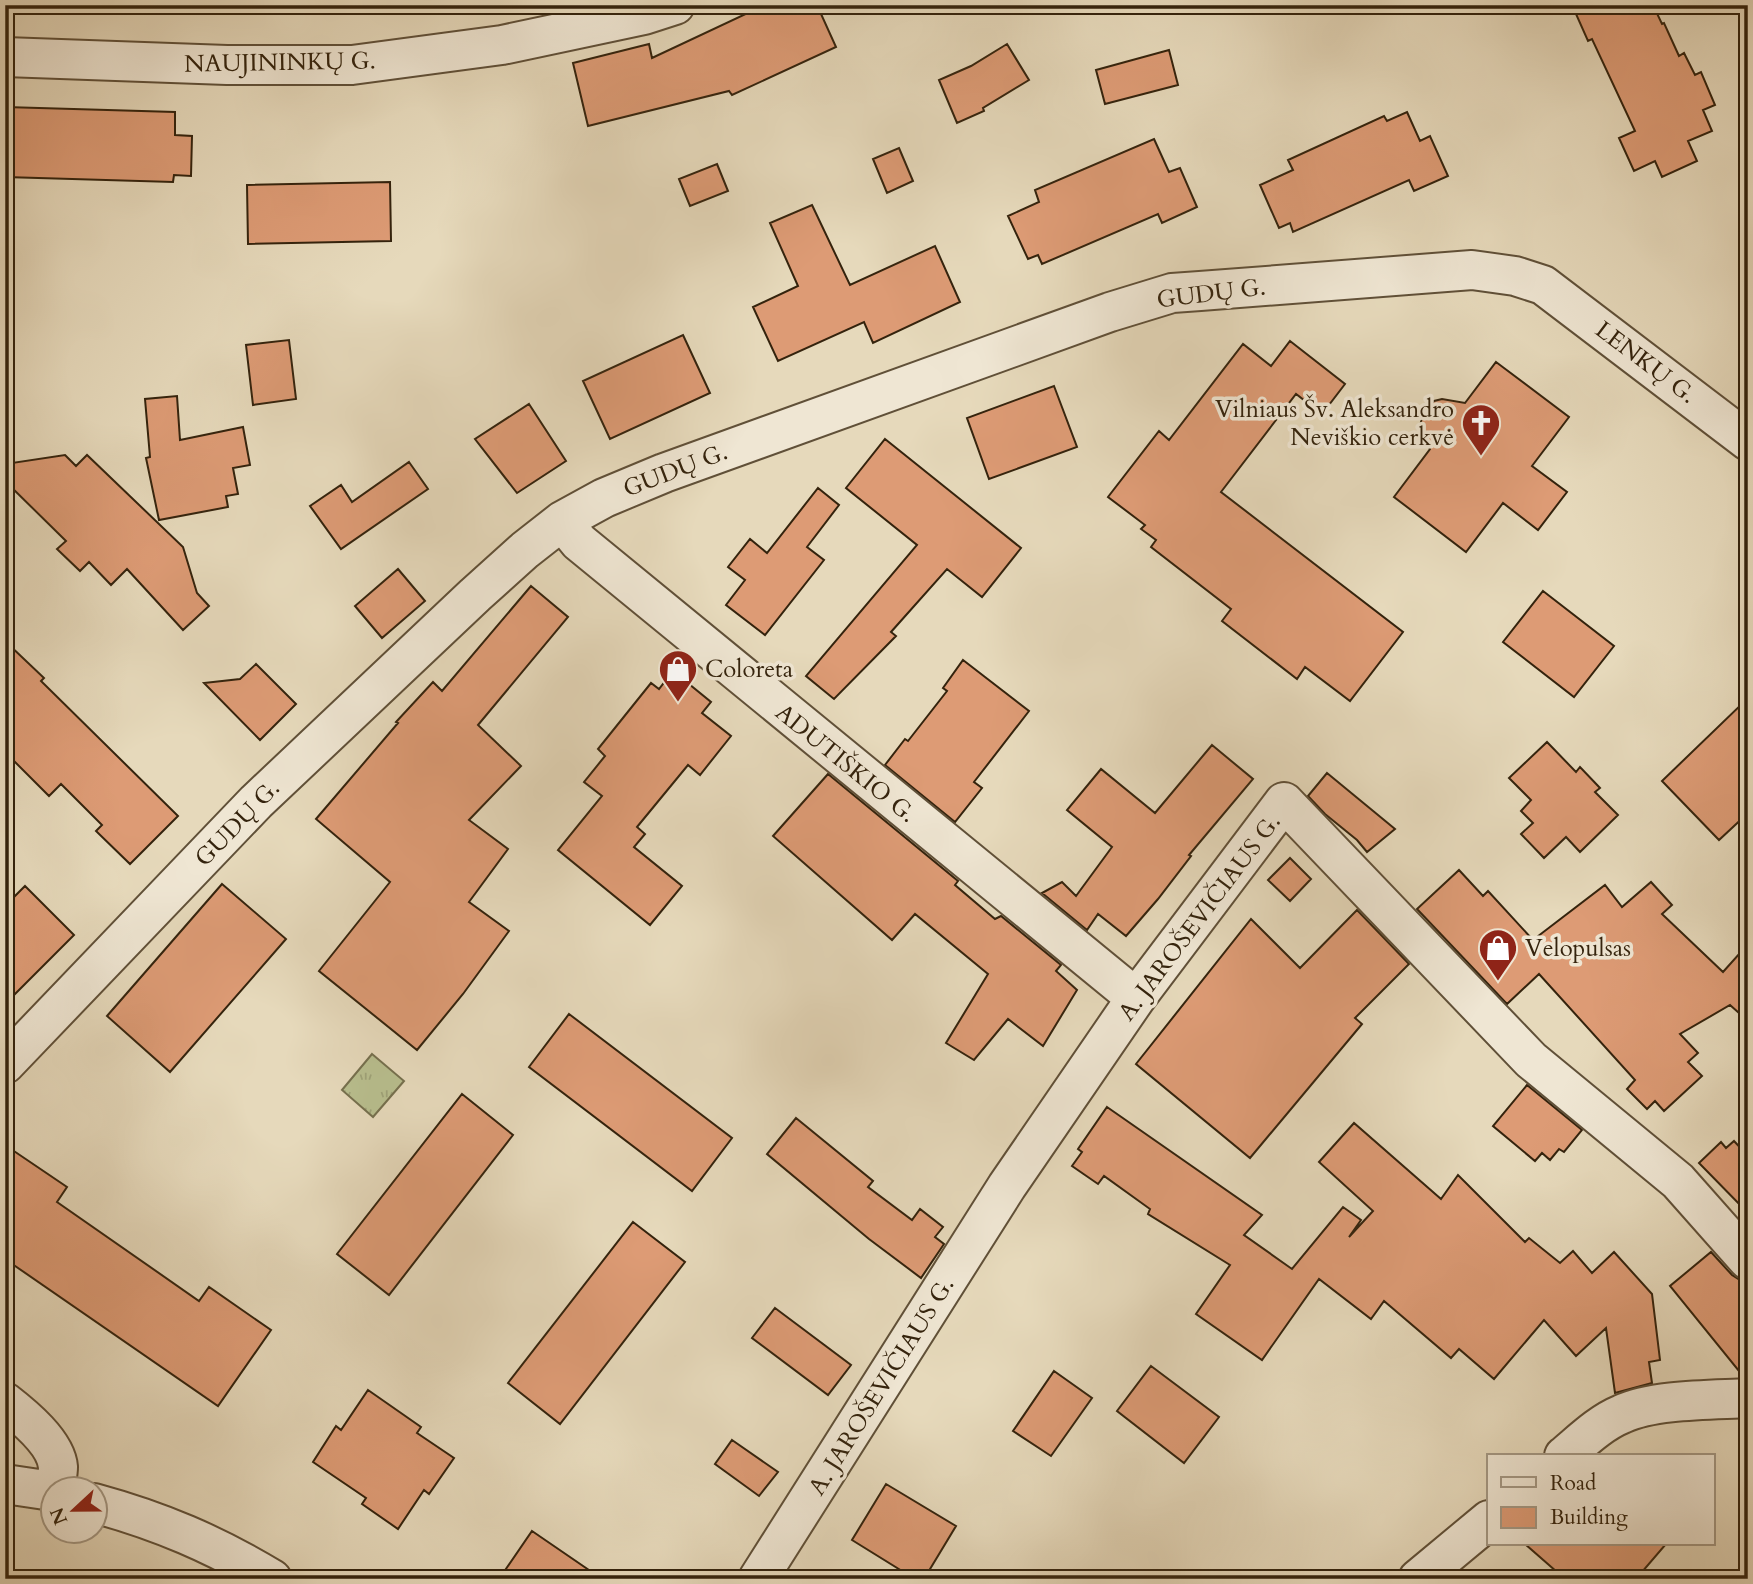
<svg xmlns="http://www.w3.org/2000/svg" width="1753" height="1584" font-family="Cardo,serif">
<style>
.park{fill:url(#park-tufts);stroke:#76704e;stroke-width:2}
.building{fill:#dd9b75;stroke:#34230d;stroke-width:2}
.lines{fill:none;stroke-linecap:round;stroke-linejoin:round}
.minor-casing{stroke:#605038;stroke-width:42}
.minor{stroke:#efe6d3;stroke-width:38}
.labels{text-anchor:middle;stroke-width:7;stroke-linejoin:round;paint-order:stroke}
.street-label{font-size:24px;fill:#34230d;stroke:#efe6d3}
.poi-label{font-size:24px;fill:#34230d;stroke:#efe6d3;text-anchor:start}
</style>
<defs>
<pattern id="park-tufts" width="24" height="20" patternUnits="userSpaceOnUse" patternTransform="scale(1.75)"><rect width="24" height="20" fill="#b8be8e"/><path d="M3 7l-1-3M5 7V3M7 7l1-3M15 17l-1-3M17 17v-4M19 17l1-3" fill="none" stroke="#9fa379"/></pattern>
</defs>
<rect width="100%" height="100%" fill="#e6d9bb"/>
<filter id="stains"><feTurbulence type="fractalNoise" baseFrequency=".00286" numOctaves="4"/><feColorMatrix values="0 0 0 0 .2 0 0 0 0 .09 0 0 0 0 .02 0 0 0 .5 -.17"/></filter>
<radialGradient id="worn" r=".72"><stop offset=".6" stop-color="#630" stop-opacity="0"/><stop offset="1" stop-color="#630" stop-opacity=".3"/></radialGradient>
<path class="park" d="M372,1054L404,1081L373,1117L342,1090Z"/>
<path class="building" d="M765,5H817L836,47L732,95L729,91L588,126L573,63L649,44L652,58Z
M1572,5H1653L1662,24L1664,23L1679,56L1684,53L1695,75L1701,72L1715,105L1703,110L1712,131L1688,141L1697,161L1662,177L1655,161L1634,171L1619,138L1635,131L1592,39L1588,41Z
M1007,44L1029,80L983,108L984,111L957,123L939,80L971,66Z
M1169,50L1178,85L1105,104L1096,70Z
M5,107L175,112V135L192,136L191,176L174,175L173,182L5,177Z
M1407,112L1420,141L1430,136L1448,176L1414,191L1409,180L1293,232L1290,223L1279,228L1260,185L1293,170L1288,160L1384,116L1387,121Z
M1154,139L1169,172L1180,168L1197,207L1162,223L1158,214L1042,264L1038,255L1028,259L1008,216L1039,202L1035,190Z
M899,148L913,181L887,193L873,159Z
M717,164L728,191L690,206L679,179Z
M390,182L391,241L248,244L247,185Z
M812,205L850,285L935,246L960,302L873,343L864,322L778,361L753,307L798,286L770,223Z
M683,335L710,393L610,439L583,381Z
M289,340L296,399L253,405L246,345Z
M1290,341L1345,384L1322,414L1296,394L1221,492L1403,632L1350,701L1305,667L1297,679L1222,621L1231,609L1151,547L1156,540L1141,529L1145,525L1108,497L1159,431L1169,440L1243,344L1271,366Z
M1496,362L1569,417L1532,466L1567,492L1538,530L1503,503L1466,552L1394,497L1430,449L1420,427L1423,412L1434,401L1442,399L1465,403Z
M1054,386L1077,447L989,479L967,418Z
M177,396L180,440L243,427L250,465L233,468L238,494L226,496L228,507L159,520L146,458L150,457L145,399Z
M529,404L566,461L517,493L475,439Z
M885,439L1021,548L982,597L947,569L891,632L896,636L834,699L806,676L917,545L846,488Z
M65,455L76,466L87,455L183,547L197,593L209,606L183,630L127,569L111,585L89,562L80,571L57,549L66,541L5,481V464Z
M409,462L428,489L341,549L310,506L341,485L352,502Z
M818,488L839,505L807,547L824,560L765,635L726,605L745,580L728,567L750,539L767,553Z
M398,569L425,601L382,638L355,606Z
M531,586L568,617L478,725L521,766L469,820L508,849L469,902L509,931L463,994L417,1050L319,971L390,882L316,819L398,723L396,722L433,682L442,691Z
M1543,591L1614,646L1574,697L1503,642Z
M5,641L44,678L41,681L178,816L130,864L96,831L102,825L61,784L49,796L5,752Z
M963,660L1029,711L974,782L982,788L955,822L885,765L905,739L908,741L947,691L943,688Z
M256,664L296,704L260,740L204,683L240,679Z
M673,671L711,702L702,713L731,736L700,775L688,765L637,827L645,834L634,847L682,886L650,925L558,850L602,796L584,782L605,756L598,749L651,683L659,689Z
M1748,698V813L1719,840L1662,781Z
M1547,742L1576,772L1580,767L1600,788L1595,792L1618,815L1580,852L1566,837L1544,858L1521,834L1533,823L1521,811L1531,800L1509,778Z
M1212,745L1253,779L1189,855L1191,856L1158,899L1126,936L1098,914L1087,930L1042,893L1062,882L1076,896L1112,847L1067,810L1101,769L1155,813Z
M1327,773L1395,829L1367,852L1357,840L1325,814L1308,796Z
M828,774L958,881L955,885L995,919L1001,916L1061,965L1056,971L1077,990L1043,1046L1008,1019L974,1060L946,1043L988,974L915,914L892,940L773,836Z
M1290,858L1311,879L1290,901L1268,880Z
M1459,870L1483,896L1488,891L1533,940L1605,885L1622,907L1651,882L1672,905L1662,914L1723,972L1748,944V1021L1730,1005L1680,1034L1698,1053L1688,1062L1702,1076L1664,1111L1655,1101L1647,1109L1627,1089L1635,1080L1539,974L1507,1004L1417,909Z
M222,884L286,939L170,1072L107,1016Z
M25,886L74,935L5,1004V906Z
M1357,910L1409,964L1355,1018L1362,1024L1250,1158L1136,1064L1251,919L1300,968Z
M569,1014L732,1138L692,1191L529,1067Z
M1527,1085L1582,1130L1564,1152L1559,1149L1550,1160L1542,1153L1535,1161L1493,1126Z
M462,1094L513,1135L389,1295L337,1254Z
M1107,1107L1262,1215L1244,1235L1292,1269L1343,1207L1361,1220L1349,1237L1373,1211L1319,1162L1354,1123L1441,1199L1458,1175L1525,1242L1529,1238L1560,1263L1573,1251L1592,1273L1614,1252L1652,1294L1660,1360L1649,1362L1652,1383L1615,1393L1606,1328L1576,1356L1544,1320L1494,1379L1459,1349L1451,1358L1384,1301L1371,1319L1319,1279L1262,1360L1196,1314L1230,1265L1148,1214L1150,1209L1104,1176L1098,1184L1072,1166L1082,1152L1078,1149Z
M796,1118L873,1181L868,1187L912,1220L920,1209L943,1227L935,1237L944,1244L921,1278L869,1239L767,1154Z
M1734,1141L1748,1156V1213L1699,1163L1721,1142L1726,1148Z
M5,1145L67,1187L57,1202L199,1301L209,1287L271,1330L218,1406L5,1259Z
M633,1222L685,1262L560,1424L508,1383Z
M1711,1252L1732,1275L1740,1280L1748,1281V1376H1743L1670,1286Z
M775,1308L851,1365L828,1395L752,1338Z
M1151,1366L1219,1417L1184,1463L1117,1411Z
M1054,1371L1092,1398L1051,1456L1013,1431Z
M368,1390L421,1427L417,1433L454,1458L429,1494L424,1490L398,1529L362,1504L366,1498L313,1462L336,1426L341,1430Z
M732,1440L778,1472L759,1496L715,1464Z
M886,1484L956,1526L924,1579H915L852,1540Z
M532,1531L602,1579H499Z
M1525,1544H1666L1636,1579H1565Z"/>
<g class="lines">
<g class="minor-casing">
<path id="minor" d="M5,57L227,65H352L502,45L644,15L675,5
M562,521L579,542L1136,998
M5,1064L256,802L475,595L525,550L562,521L604,498L664,473L1110,312L1172,293L1200,291L1472,270L1515,276L1543,285L1748,441
M5,1402C23,1416 56,1443 58,1467C58,1474 56,1482 55,1490
M1564,1456C1582,1441 1600,1423 1622,1414C1654,1399 1712,1400 1748,1398
M5,1484L52,1491
M94,1503C160,1521 214,1544 272,1579
M758,1579L1007,1186L1136,998L1284,802L1531,1060L1678,1181L1748,1260
M1418,1579L1489,1520"/>
</g>
<use href="#minor" class="minor"/>
</g>
<defs>
<g id="church-pin" transform="scale(2.0125)"><path d="M0 17L-7.5 6A9.5 9.5 0 1 1 7.5 6Z" fill="#8f2418" stroke="#efe6d3"/><path d="M-1.2-6h2.4v3.5h3.3v2.4h-3.3V6h-2.4V-.1h-3.3v-2.4h3.3Z" fill="#fff"/></g>
<g id="shop-pin" transform="scale(2.0125)"><path d="M0 17L-7.5 6A9.5 9.5 0 1 1 7.5 6Z" fill="#8f2418" stroke="#efe6d3"/><path d="M-5-2.5h2.3a2.7 3.5 0 0 1 5.4 0H5L5.5 6h-11ZM-1.5-2.5h3a1.5 2.3 0 0 0-3 0Z" fill="#fff"/></g>
</defs>
<g fill-rule="evenodd">
<use href="#church-pin" x="1481" y="423"/>
<use href="#shop-pin" x="678" y="669"/>
<use href="#shop-pin" x="1498" y="948"/>
</g>
<g class="labels">
<g class="street-label">
<text transform="translate(280 62) rotate(-1)" y="8">NAUJININKŲ G.</text>
<text transform="translate(1211 293) rotate(-7)" y="8">GUDŲ G.</text>
<text transform="translate(1646 362) rotate(37)" y="8">LENKŲ G.</text>
<text transform="translate(675 470) rotate(-21)" y="8">GUDŲ G.</text>
<text transform="translate(846 763) rotate(39)" y="8">ADUTIŠKIO G.</text>
<text transform="translate(237 823) rotate(-46)" y="8">GUDŲ G.</text>
<text transform="translate(1199 917) rotate(-53)" y="8">A. JAROŠEVIČIAUS G.</text>
<text transform="translate(881 1386) rotate(-58)" y="8">A. JAROŠEVIČIAUS G.</text>
</g>
<g class="poi-label">
<text x="1454" y="417" text-anchor="end">Vilniaus Šv. Aleksandro<tspan x="1454" dy="28">Neviškio cerkvė</tspan></text>
<text x="705" y="677">Coloreta</text>
<text x="1525" y="956">Velopulsas</text>
</g>
</g>
<rect width="1753" height="1584" fill="none" stroke="#e6d9bb" stroke-width="28"/>
<rect x="7" y="7" width="1739" height="1570" fill="none" stroke="#34230d" stroke-width="3.5"/>
<rect x="14" y="14" width="1725" height="1556" fill="none" stroke="#34230d" stroke-width="2"/>
<rect x="1487" y="1454" width="228" height="91" fill="#efe6d3" stroke="#a49884" stroke-width="2"/>
<rect x="1501" y="1477" width="35" height="10" fill="#efe6d3" stroke="#a49884" stroke-width="2"/>
<text x="1550" y="1490" font-size="21" fill="#34230d">Road</text>
<rect x="1501" y="1507" width="35" height="21" fill="#dd9b75" stroke="#a49884" stroke-width="2"/>
<text x="1550" y="1524" font-size="21" fill="#34230d">Building</text>
<g transform="translate(74 1510) rotate(248)"><circle r="33" fill="#efe6d3" stroke="#a49884" stroke-width="2"/>
<path d="M0-5L12 26L0 18L-12 26Z" fill="#8f2418"/>
<text y="-10" font-size="19" font-weight="bold" text-anchor="middle" fill="#34230d">N</text>
</g>
<rect width="100%" height="100%" filter="url(#stains)"/>
<rect width="100%" height="100%" fill="url(#worn)"/>
</svg>
